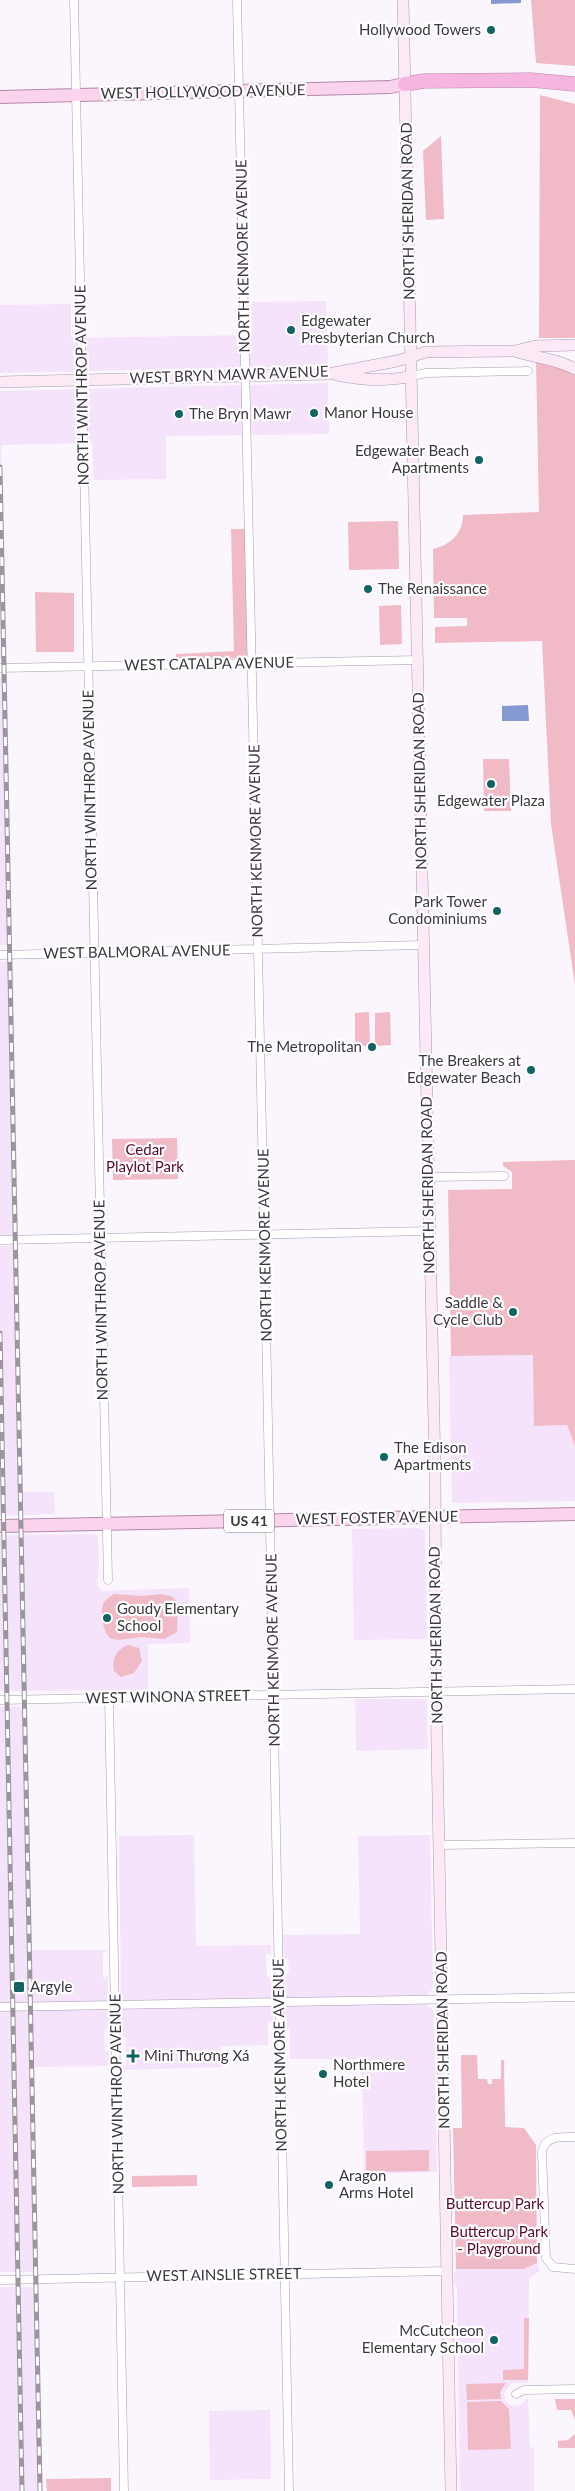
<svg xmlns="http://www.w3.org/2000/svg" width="575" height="2491" font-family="Lato,sans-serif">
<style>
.built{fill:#f4e3fb}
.green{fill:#f0bac6}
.water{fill:#8599d1}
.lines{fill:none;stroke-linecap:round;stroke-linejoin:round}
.minor-casing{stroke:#a99ab0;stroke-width:9}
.secondary-casing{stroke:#a99ab0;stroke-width:12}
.primary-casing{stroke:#b589a8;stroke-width:14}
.motorway-casing{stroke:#b589a8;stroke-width:15}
.minor{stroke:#fff;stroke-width:8}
.secondary{stroke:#fce9f6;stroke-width:11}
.primary{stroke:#fad3ec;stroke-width:12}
.motorway{stroke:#f6b5e0;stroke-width:14}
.rail-casing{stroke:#9b959e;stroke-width:5}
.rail{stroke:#fff;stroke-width:3;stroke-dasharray:9;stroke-linecap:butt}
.poi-dot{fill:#136365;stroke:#fff;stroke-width:2}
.labels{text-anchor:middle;stroke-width:4.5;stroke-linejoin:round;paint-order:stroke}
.shield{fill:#fff;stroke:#777379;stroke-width:1}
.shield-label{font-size:14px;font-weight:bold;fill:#3d3740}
.poi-label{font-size:15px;fill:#3d3740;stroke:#fff;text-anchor:start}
.street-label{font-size:15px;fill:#3d3740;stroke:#fff}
.park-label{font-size:15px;fill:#5b082a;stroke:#fff}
</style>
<rect width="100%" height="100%" fill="#fbf5fe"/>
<path class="built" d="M326,301L328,366L0,373V305L71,304V338L252,335V302Z
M328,383L329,434L166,436V479L94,480L92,443L1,445L7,659H0V391Z
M0,677H7L12,945H0Z
M0,962H13L18,1235H0Z
M18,1245L23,1492H54L55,1514L0,1516V1246Z
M533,1355L535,1426L567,1425L575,1446V1501L452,1503L449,1356Z
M418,1528L425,1530L427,1639L354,1640L352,1529Z
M94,1534L98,1537L99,1568L97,1585L101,1591L189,1588L190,1643L148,1644V1690L0,1691V1535Z
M355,1699H425L427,1703L428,1749L356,1751Z
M27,1706L32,1950H108L103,1953V1978L108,1976V1991H121L119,1836L194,1835L196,1946L271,1945V1955L266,1952L267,1976L271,1980L272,1988H284V1976L289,1972L288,1958L284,1959L283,1935L360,1934L358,1836L430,1835L433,1985L432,1990L428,1993V2006L434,2011L437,2172L364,2174L362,2059H290V2029L286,2031L285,2016H273L272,2022H268V2045L221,2046V2067L123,2070L122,2064L126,2066V2038L122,2035V2019H109V2028L104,2032L105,2052L109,2049V2066L34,2067L38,2272H0V1707Z
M537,2263L540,2271L529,2278L528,2383H512L504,2393L505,2401L513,2406L521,2405L528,2398L530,2447L534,2448V2491H460L457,2287L454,2283V2275L456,2269H524Z
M0,2287H38L43,2491H0Z
M270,2410L271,2479L210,2480L209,2411Z"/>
<path class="green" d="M531,0H575V66L536,63Z
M540,95L575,104V338H539Z
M441,136L444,219L426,220L423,151Z
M536,360L563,367L575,375V985L551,824L542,641L435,643V627L467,626V618H434L433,549C450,545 463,534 463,515L539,512Z
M398,521L399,569L349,570L348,522Z
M231,529H246L249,658L176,659V654L234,651Z
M35,592L74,593V652H36Z
M401,605L402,644L380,645L379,606Z
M483,759H509L511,811H484Z
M369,1012L370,1046H355V1013Z
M390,1012L391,1045L375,1046V1013Z
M177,1138L178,1179L113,1180L112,1139Z
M575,1160V1446L567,1425L534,1426L533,1355L451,1356L448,1190L512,1189V1172L503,1166V1162Z
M114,1594L142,1596L162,1594L173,1597L178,1604L177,1632L164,1639L140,1637L120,1640L111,1639C103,1633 100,1614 103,1605C104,1600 110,1597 114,1594Z
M128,1645L139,1648L142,1661L134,1673L121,1677L114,1671C111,1659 117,1649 128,1645Z
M461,2055H477L478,2079H487L488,2084H492V2079H501V2060H504L505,2127L524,2128L536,2145L537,2263L524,2269H456L453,2128H462Z
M429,2150V2171L366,2172V2151Z
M197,2175V2186L132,2187V2176Z
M524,2318H529L528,2380H503V2370L524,2369Z
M506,2383L500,2392L501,2399L467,2400L466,2384Z
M555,2399H575V2420L571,2410H557Z
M501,2401L509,2409L511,2449L468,2450L467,2402Z
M575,2434V2448H558V2441L568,2440Z
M111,2478V2491H47L46,2479Z"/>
<path class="water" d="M491,0H521V3L491,4Z
M528,705L529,721H502V706Z"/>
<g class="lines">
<g class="minor-casing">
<path id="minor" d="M74,0L108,1580
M237,0L264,1223L289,2491
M412,376L426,373L528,371
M0,668L418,660
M0,955L423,945
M428,1177L504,1176
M0,1240L429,1231
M109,1698L124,2491
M0,1700L575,1689
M439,1845L575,1843
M0,2007L575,1997
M575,2137C561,2137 545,2135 542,2152L546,2258L553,2267L575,2269
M0,2280L447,2271
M516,2394L524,2390L575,2389"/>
</g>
<g class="secondary-casing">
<path id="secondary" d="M403,0L435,1469L436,1691L451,2491
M515,351C535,358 556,358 575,369
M337,375C362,380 387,382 412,376
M0,382L328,374L397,361L426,352L515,351L535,346L575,345"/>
</g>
<g class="primary-casing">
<path id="primary" d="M0,97L390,87L405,84
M0,1526L575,1514"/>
</g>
<g class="motorway-casing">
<path id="motorway" d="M405,84L424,81L531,80L575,84"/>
</g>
<use href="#minor" class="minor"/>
<use href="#secondary" class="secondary"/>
<use href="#primary" class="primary"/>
<use href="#motorway" class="motorway"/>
<g class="rail-casing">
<path id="rail" d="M0,467L40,2491
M0,1333L22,2491"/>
</g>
<use href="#rail" class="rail"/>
</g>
<g class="poi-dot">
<circle cx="491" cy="30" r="5"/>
<circle cx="291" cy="330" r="5"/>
<circle cx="314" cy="413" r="5"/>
<circle cx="179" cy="414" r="5"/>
<circle cx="479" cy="460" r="5"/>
<circle cx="368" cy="589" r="5"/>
<circle cx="491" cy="784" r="5"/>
<circle cx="497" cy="911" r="5"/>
<circle cx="372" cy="1047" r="5"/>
<circle cx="531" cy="1070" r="5"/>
<circle cx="513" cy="1312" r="5"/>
<circle cx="384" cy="1457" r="5"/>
<circle cx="107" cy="1618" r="5"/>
<rect x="13" y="1981" width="12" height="12" rx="2.5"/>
<path d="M130.5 2048.5h5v5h5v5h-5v5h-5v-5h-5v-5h5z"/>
<circle cx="323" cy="2074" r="5"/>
<circle cx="329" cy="2185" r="5"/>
<circle cx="494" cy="2340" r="5"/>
</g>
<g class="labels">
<rect class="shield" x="224" y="1509.5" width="50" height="23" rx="4"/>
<g class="shield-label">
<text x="249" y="1526">US 41</text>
</g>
<g class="poi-label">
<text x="481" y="35" text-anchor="end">Hollywood Towers</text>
<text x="301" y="326">Edgewater<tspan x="301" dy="17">Presbyterian Church</tspan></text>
<text x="324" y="418">Manor House</text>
<text x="189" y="419">The Bryn Mawr</text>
<text x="469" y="456" text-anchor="end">Edgewater Beach<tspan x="469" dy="17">Apartments</tspan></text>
<text x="378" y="594">The Renaissance</text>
<text x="491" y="806" text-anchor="middle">Edgewater Plaza</text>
<text x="487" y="907" text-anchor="end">Park Tower<tspan x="487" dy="17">Condominiums</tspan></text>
<text x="362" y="1052" text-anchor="end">The Metropolitan</text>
<text x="521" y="1066" text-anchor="end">The Breakers at<tspan x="521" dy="17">Edgewater Beach</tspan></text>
<text x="503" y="1308" text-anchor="end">Saddle &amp;<tspan x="503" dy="17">Cycle Club</tspan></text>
<text x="394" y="1453">The Edison<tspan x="394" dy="17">Apartments</tspan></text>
<text x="117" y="1614">Goudy Elementary<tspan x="117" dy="17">School</tspan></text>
<text x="30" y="1992">Argyle</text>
<text x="144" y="2061">Mini Thương Xá</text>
<text x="333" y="2070">Northmere<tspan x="333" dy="17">Hotel</tspan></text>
<text x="339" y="2181">Aragon<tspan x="339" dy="17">Arms Hotel</tspan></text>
<text x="484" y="2336" text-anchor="end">McCutcheon<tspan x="484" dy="17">Elementary School</tspan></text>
</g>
<g class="street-label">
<text transform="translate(203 92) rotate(-1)" y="5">WEST HOLLYWOOD AVENUE</text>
<text transform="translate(408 211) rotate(-91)" y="5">NORTH SHERIDAN ROAD</text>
<text transform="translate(243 256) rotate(-91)" y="5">NORTH KENMORE AVENUE</text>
<text transform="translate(229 375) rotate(-2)" y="5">WEST BRYN MAWR AVENUE</text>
<text transform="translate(82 385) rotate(-91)" y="5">NORTH WINTHROP AVENUE</text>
<text transform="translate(209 664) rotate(-1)" y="5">WEST CATALPA AVENUE</text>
<text transform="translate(420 781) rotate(-91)" y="5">NORTH SHERIDAN ROAD</text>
<text transform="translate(90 790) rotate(-91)" y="5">NORTH WINTHROP AVENUE</text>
<text transform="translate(256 841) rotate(-91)" y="5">NORTH KENMORE AVENUE</text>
<text transform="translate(137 952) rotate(-1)" y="5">WEST BALMORAL AVENUE</text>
<text transform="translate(428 1185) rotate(-91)" y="5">NORTH SHERIDAN ROAD</text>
<text transform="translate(265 1245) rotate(-91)" y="5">NORTH KENMORE AVENUE</text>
<text transform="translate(101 1300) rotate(-91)" y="5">NORTH WINTHROP AVENUE</text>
<text transform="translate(377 1518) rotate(-1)" y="5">WEST FOSTER AVENUE</text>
<text transform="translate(436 1635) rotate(-91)" y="5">NORTH SHERIDAN ROAD</text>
<text transform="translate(273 1650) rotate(-91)" y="5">NORTH KENMORE AVENUE</text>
<text transform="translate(168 1697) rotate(-1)" y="5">WEST WINONA STREET</text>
<text transform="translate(443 2040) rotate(-91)" y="5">NORTH SHERIDAN ROAD</text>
<text transform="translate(280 2055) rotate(-91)" y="5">NORTH KENMORE AVENUE</text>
<text transform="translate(117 2094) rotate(-91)" y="5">NORTH WINTHROP AVENUE</text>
<text transform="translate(224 2275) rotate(-1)" y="5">WEST AINSLIE STREET</text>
</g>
<g class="park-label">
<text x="145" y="1155">Cedar<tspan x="145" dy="17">Playlot Park</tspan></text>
<text x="495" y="2209">Buttercup Park</text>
<text x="499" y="2237">Buttercup Park<tspan x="499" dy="17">- Playground</tspan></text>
</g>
</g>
</svg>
